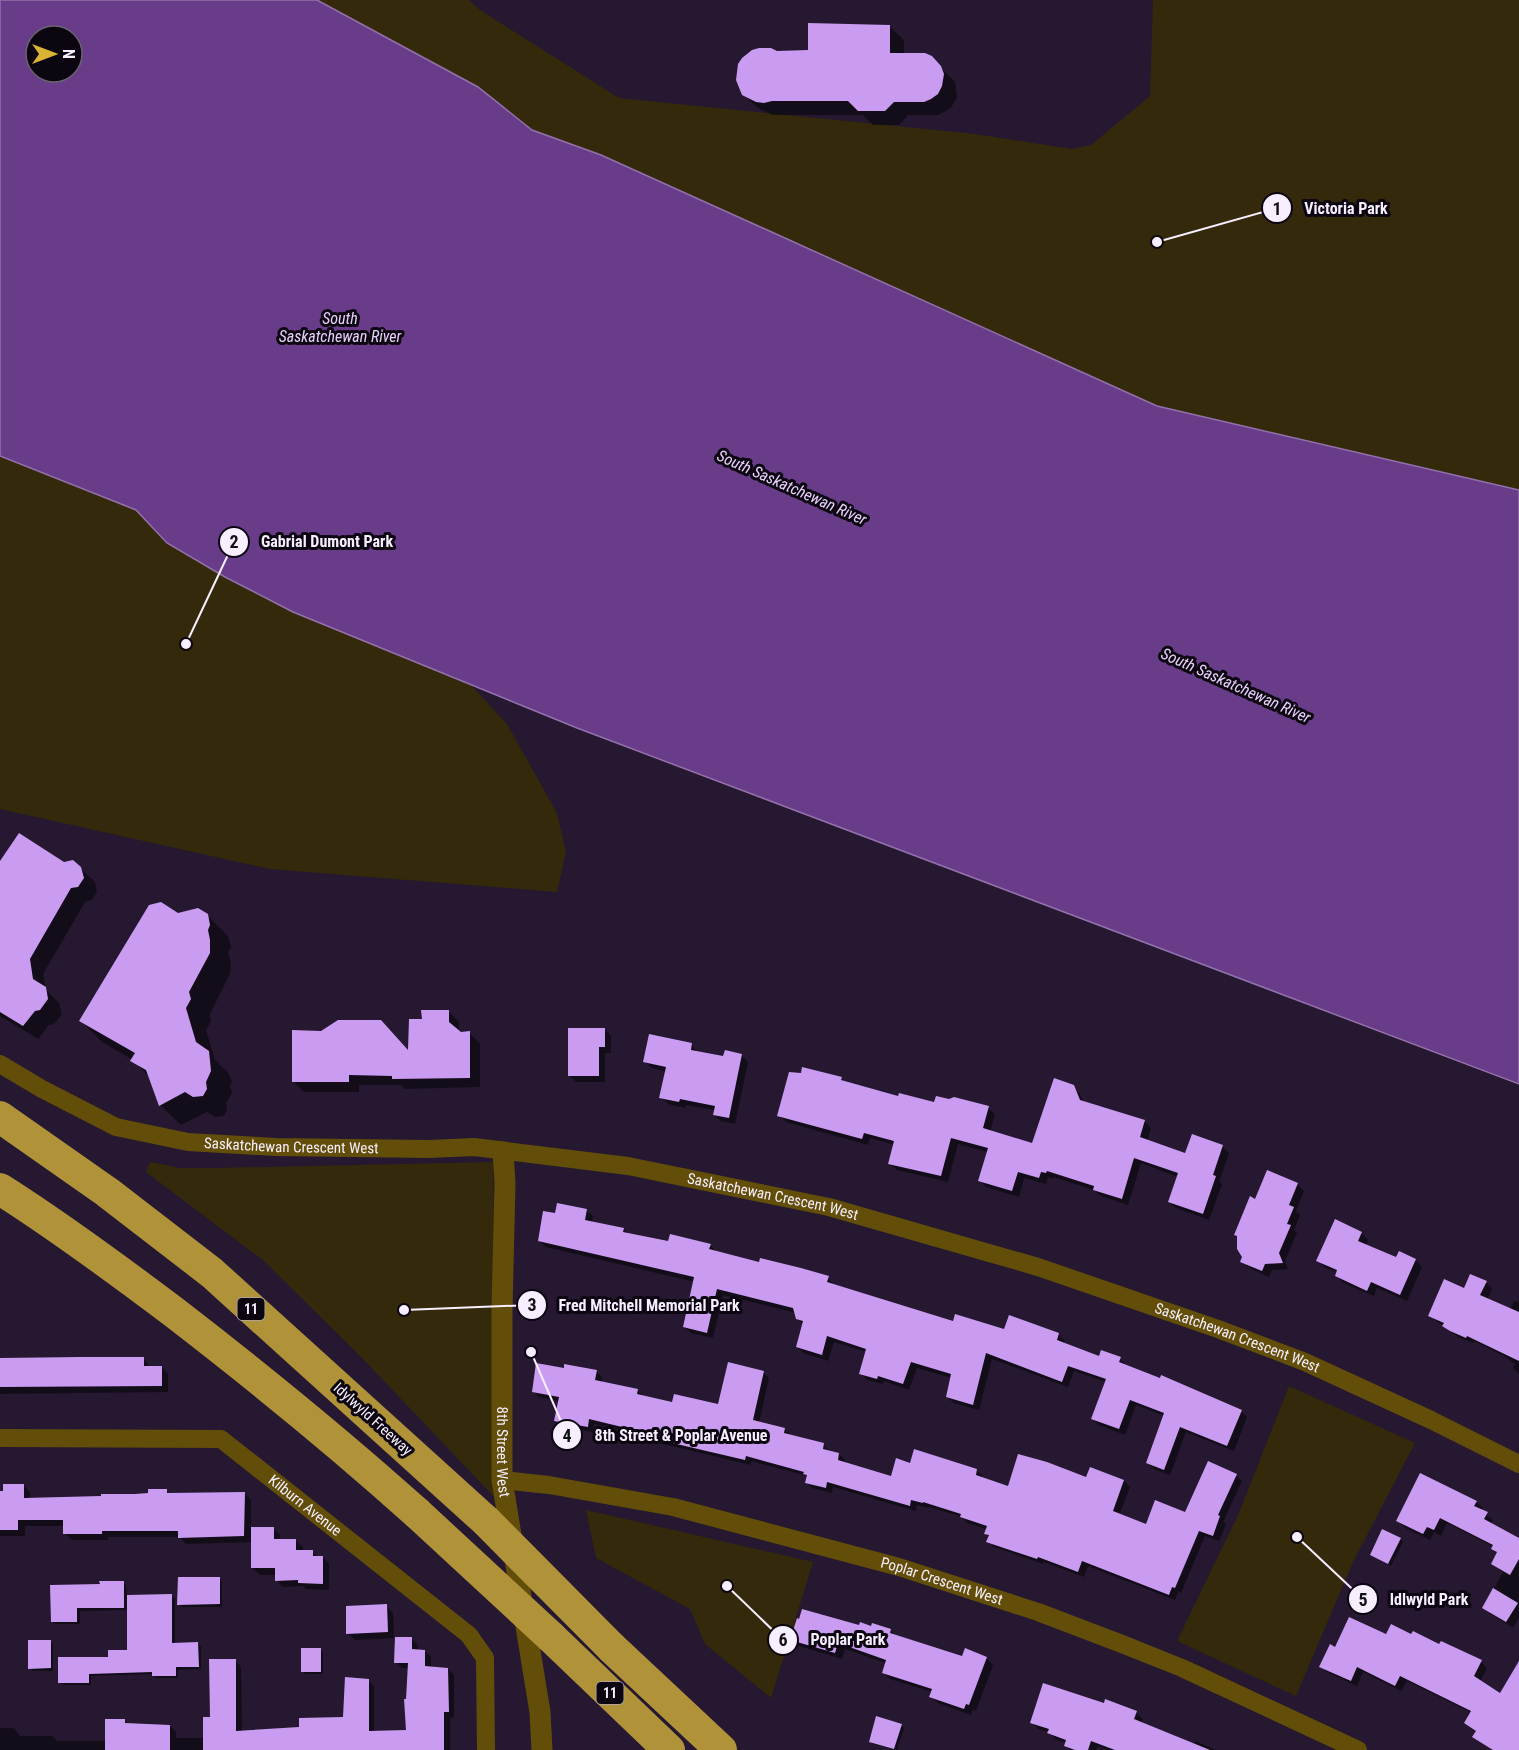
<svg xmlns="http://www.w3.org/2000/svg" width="1519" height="1750" font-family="'Roboto Condensed',sans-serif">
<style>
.green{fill:#342a0b}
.water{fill:#683c88;stroke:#9371ac;stroke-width:1.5;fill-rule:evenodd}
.shadow{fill:#0007}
.building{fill:#ca9cf1}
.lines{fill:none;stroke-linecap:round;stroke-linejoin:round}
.minor{stroke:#624e09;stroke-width:18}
.tertiary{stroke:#624e09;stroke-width:21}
.motorway{stroke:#b09239;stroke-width:32}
.motorway-bridge{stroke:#b09239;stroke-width:32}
.labels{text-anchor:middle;stroke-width:6;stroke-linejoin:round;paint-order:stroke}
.shield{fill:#0b0610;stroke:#b0a8b7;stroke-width:1.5}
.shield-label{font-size:14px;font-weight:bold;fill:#f7eeff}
.street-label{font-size:15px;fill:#f7eeff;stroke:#0b0610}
.water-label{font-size:16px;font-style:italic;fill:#e7d1fc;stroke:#0b0610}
.leader{fill:none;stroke:#f7eeff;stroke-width:2}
.callout-dot{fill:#f7eeff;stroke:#0b0610;stroke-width:2}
.mark-label{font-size:18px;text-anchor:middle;font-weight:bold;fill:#111}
.callout-label{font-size:16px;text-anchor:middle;font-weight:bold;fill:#f7eeff;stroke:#0b0610;stroke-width:6;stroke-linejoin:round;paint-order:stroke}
</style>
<rect width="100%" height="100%" fill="#251830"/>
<path class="green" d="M317,0H469L480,10L619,98L975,134L1072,149L1091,145L1150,96L1153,0H1519V490L1157,406L601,155L532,130L478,87Z
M0,456L136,510L167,543L225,577L293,612L468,682L507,724L557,813L566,852L557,892L270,869L0,809Z
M150,1162L180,1168H214L493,1162L498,1501L363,1359L264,1261L146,1172Z
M1289,1386L1415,1443L1353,1562L1296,1696L1177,1641L1239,1513Z
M586,1510L813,1562L771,1698L705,1644L690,1609L596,1558Z"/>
<path class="water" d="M0,0H317L478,87L532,130L601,155L1157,406L1519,490V1084L577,728L293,612L225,577L167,543L136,510L0,456ZM36,36H72V72H36Z"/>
<path class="shadow" d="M889,26L904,40V54L928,55L955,82L957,97L951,108L938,115H908L899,125H873L863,115H772L758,108L743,94L777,52H809Z
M0,864H64L80,868L95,882L97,892L92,900L85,902L43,974L46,990L59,1003L62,1014L54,1024L49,1025L38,1039L0,1016Z
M178,914L207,915L228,936L231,947L228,952L231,962L230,974L210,1014L211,1021L206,1030L215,1060L229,1074L232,1082L230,1086L232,1093L226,1103L227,1110L224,1116L215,1117L207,1112L181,1125L160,1105L151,1079L133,1060L102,1042L81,1021Z
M448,1011L459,1022V1032L469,1033L480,1043V1087L404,1089L401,1085H359V1092H304L293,1081L410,1053L424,1021Z
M604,1029L611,1036V1053H605V1082H576L569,1075Z
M691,1044L698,1053L724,1058L741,1055L748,1062L735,1124L721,1121L714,1115L715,1110L686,1105L685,1108L668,1104L661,1097L667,1072L652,1068L645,1062Z
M841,1079L845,1083L900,1098L935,1104L988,1108L995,1114L990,1132L1033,1145L1073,1087L1080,1094L1084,1103L1145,1122L1151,1128L1147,1141L1186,1155L1222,1146L1229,1153L1219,1182L1222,1184L1209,1220L1176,1208L1169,1202L1178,1177L1141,1163L1128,1205L1101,1196L1094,1190L1053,1177V1179L1048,1177L1046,1184L1024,1178L1019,1197L986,1187L980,1180L988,1152L958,1144L948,1182L897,1170L890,1164L895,1145L870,1138L868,1145L786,1122L779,1115Z
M1297,1184L1304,1191L1296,1211L1300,1215L1294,1230L1297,1233L1285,1261L1288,1269L1272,1270L1269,1277L1249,1268L1242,1261L1256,1201Z
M586,1210L593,1216L592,1223L623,1229L628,1234L669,1243L710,1245L717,1253L828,1278L834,1286L954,1323L1004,1330L1058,1335L1065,1341L1063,1344L1100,1357L1120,1359L1126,1365L1241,1411L1247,1417L1234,1451L1186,1432L1170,1475L1154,1469L1148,1463L1165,1416L1136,1405L1125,1435L1099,1425L1093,1419L1106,1382L1074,1371L1068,1387L992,1359L979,1410L954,1403L947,1397L952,1378L917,1368L909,1390L884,1381L883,1384L867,1380L861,1373L867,1352L834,1342L828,1361L804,1353L797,1347L803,1325L797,1318L796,1313L723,1295L713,1338L691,1333L684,1327L695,1282L546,1247L539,1241L556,1215Z
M1362,1233L1368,1240L1366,1245L1397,1259L1415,1260L1422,1267L1407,1301L1377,1288L1374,1296L1343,1283L1337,1276L1338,1273L1324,1267L1318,1260Z
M1486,1282L1492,1289L1487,1300L1510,1310L1514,1301L1518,1302L1519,1299V1374L1513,1368L1515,1364L1504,1356L1474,1341L1473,1343L1458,1337L1430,1316L1465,1290Z
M0,1359H144L150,1367H162L168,1374V1392L0,1394Z
M565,1370L596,1371L602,1377L601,1382L637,1390L643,1396L673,1403L720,1406L763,1372L769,1378L759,1423L784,1429L790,1435L823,1445L829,1451L839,1454L845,1460L844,1464L892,1478L911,1464L977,1471L983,1476L982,1478L1009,1488L1087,1479L1091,1469L1124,1481L1130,1487L1119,1515L1147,1526L1185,1514L1236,1476L1242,1481L1223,1522L1226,1524L1219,1541L1205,1536L1181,1593L1178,1592L1175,1600L1088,1566L1084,1577L1044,1562L1043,1564L994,1547L988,1541L989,1537L986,1533L987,1529L967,1523L962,1517L929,1507L928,1508L917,1505L916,1511L833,1487L832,1493L812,1488L806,1482L808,1476L751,1461V1465L629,1436L624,1431L594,1424L593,1432L562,1427L556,1421L559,1401L539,1397L533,1391Z
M24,1486L30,1493V1500L136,1496L166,1491L169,1494L244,1493L251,1500V1528H273L280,1535V1541H296L303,1547V1551L312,1552L318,1557H323L329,1564V1590L306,1589L304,1586L283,1587L276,1580V1575H260L253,1568V1542L186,1544L180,1537H108V1540H72L65,1533V1526H25V1536H0V1492Z
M1476,1502L1483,1508L1481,1511L1493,1520L1491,1524L1519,1540V1617L1513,1628L1491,1614L1484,1608L1503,1572L1493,1564L1498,1554L1494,1547L1447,1523L1441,1536L1434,1532L1430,1540L1405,1528L1398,1521Z
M1400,1539L1403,1542L1391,1566L1371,1555Z
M219,1579L222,1581V1607H182L179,1604Z
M123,1582L126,1585L127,1597L172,1596L175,1599V1644H198L201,1647V1669L178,1670V1678H156L153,1674L91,1676V1685H63L60,1683L128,1651V1610L80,1611V1624H55L52,1621L101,1586Z
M386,1606L393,1613L394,1638L355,1640L348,1633Z
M860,1627L890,1630L896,1636L963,1658H986L993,1665L976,1711L973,1709L971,1715L938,1703L931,1696L932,1692L890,1679L884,1673L886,1663L845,1649L842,1659L799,1646L792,1639Z
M1386,1636L1440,1646L1481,1662L1487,1668L1480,1682L1501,1695L1519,1664V1750H1506L1472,1729L1466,1723L1472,1713L1407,1681L1401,1691L1363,1672L1357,1686L1327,1672L1321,1666L1336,1649Z
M412,1639L418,1645V1651H425L431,1657V1668L448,1669L454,1675V1717L450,1718V1750H0V1728H14L20,1736H52L57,1741H107L124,1720L129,1725L170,1726L176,1732V1738H204L235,1660L241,1667L242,1732L301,1729L345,1719L368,1680L374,1686V1732H407L409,1668H402L396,1662Z
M50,1641L53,1644V1671H33L30,1668Z
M320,1649L323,1652V1674H305L303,1671Z
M1136,1713L1143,1719L1141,1723L1194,1744L1195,1741L1216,1750H1107L1098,1746L1096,1750H1070L1066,1746L1067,1743L1056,1740L1049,1732L1038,1729L1032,1722Z
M901,1725L904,1728L897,1750L873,1744L870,1741Z"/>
<path class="building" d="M808,23L890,25V53H925L932,56L941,66L944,74L942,86L938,94L931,99L924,102H894L885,111H858L848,101H772L764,103L756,102L742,95L736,80L738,64L742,58L752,50L759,48H771L777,51L808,50Z
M19,833L64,862L73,860L81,867L84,878L78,887L71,888L30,959L33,979L46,987L48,999L40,1010L35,1011L23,1026L0,1012V861Z
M161,902L178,913L198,908L208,914L210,925L208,930L210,940V953L189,992L191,999L186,1008L196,1042L209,1051L211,1071L206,1082L207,1089L203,1096L193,1097L185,1092L159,1106L146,1070L130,1061L135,1053L79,1021L149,905Z
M421,1010H449V1022L461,1032L470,1031V1078L392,1079V1076L349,1075V1082H292V1030L321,1031L338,1020H381L408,1050L409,1019H422Z
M568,1028H605V1047H599V1076H568Z
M649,1034L692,1043L691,1050L723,1056L725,1050L742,1054L729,1118L713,1115L715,1106L680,1099L679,1102L659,1098L666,1067L643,1062Z
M802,1067L842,1077L841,1080L898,1096L899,1093L934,1102L936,1096L949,1099L954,1097L989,1106L983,1128L1032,1143L1054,1078L1074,1085L1080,1100L1145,1120L1140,1137L1185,1153L1192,1134L1223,1145L1213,1175L1216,1176L1203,1214L1168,1202L1178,1173L1134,1158L1122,1199L1093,1190L1094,1186L1047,1171L1046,1173L1041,1172L1039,1178L1018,1172L1012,1191L978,1181L988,1148L951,1138L941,1176L888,1164L894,1141L864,1133L862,1139L777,1116L789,1072L801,1073Z
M1267,1170L1298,1183L1289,1205L1294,1207L1287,1224L1291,1225L1279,1253L1283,1263L1265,1264L1262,1271L1240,1262L1242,1257L1237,1249V1236L1234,1235L1250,1196L1255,1199Z
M557,1203L587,1209L585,1220L624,1228L623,1232L668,1241L670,1234L711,1244L709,1249L759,1262L760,1258L801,1268L829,1276L827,1282L953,1321L955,1314L1004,1329L1009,1315L1059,1333L1057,1340L1099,1356L1101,1350L1121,1357L1119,1362L1160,1378L1161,1375L1242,1410L1227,1446L1180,1427L1164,1470L1146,1463L1164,1413L1130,1400L1119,1429L1091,1419L1106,1379L1068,1366L1062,1382L986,1353L973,1405L946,1397L951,1374L911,1362L903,1384L878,1376L877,1379L859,1374L866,1349L827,1336L822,1355L796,1347L803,1321L796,1319L793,1308L717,1289L707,1333L683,1327L694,1277L538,1241L543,1211L555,1213Z
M1335,1219L1362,1232L1358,1241L1396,1257L1399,1251L1416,1259L1400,1295L1371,1282L1367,1291L1335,1276L1337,1270L1316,1261Z
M1470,1274L1487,1281L1480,1295L1519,1312V1361L1467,1336L1466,1338L1450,1331L1442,1326L1444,1323L1428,1316L1444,1279L1464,1288Z
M80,1357H144V1366H162V1386L0,1387V1358Z
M728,1362L764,1371L753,1420L785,1428L784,1433L824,1443L823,1449L839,1453L838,1460L891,1476L896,1458L910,1463L914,1449L977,1469L976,1475L1008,1486L1018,1454L1047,1462L1086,1477L1090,1467L1124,1480L1113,1511L1146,1524L1155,1500L1185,1512L1208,1461L1237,1474L1218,1515L1220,1516L1213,1536L1199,1531L1175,1588L1172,1587L1169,1595L1082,1561L1078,1572L1038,1557L1037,1559L986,1542L989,1535L984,1534L987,1526L960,1517L961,1514L923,1502V1503L911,1500L910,1506L827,1482L826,1488L805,1483L807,1475L803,1474L804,1472L746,1456L745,1460L621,1431L622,1427L589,1419L588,1427L554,1421L559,1397L532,1392L536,1363L564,1368V1364L597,1370L595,1380L638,1389L637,1394L672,1402L674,1394L718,1404Z
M1420,1473L1477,1501L1474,1506L1488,1512L1484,1519L1519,1538V1559L1510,1575L1491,1564L1497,1552L1491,1549L1493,1545L1440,1518L1434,1530L1427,1527L1423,1534L1396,1521Z
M3,1484H24V1498L101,1496V1494H135L148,1493V1489H167V1493L245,1492L244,1536L178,1538V1531H102V1534H63V1520H18V1530H0V1491H3Z
M251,1527H274V1539H296V1550H313V1556H323V1584L298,1583V1580L275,1581V1568H251Z
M1382,1529L1401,1538L1388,1564L1370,1555Z
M178,1577H220V1604L177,1605Z
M99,1581H124V1608H77V1622H51L50,1585L100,1584Z
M1493,1588L1518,1603L1506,1622L1482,1608Z
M172,1594V1643L198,1642L199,1667H176V1676H152V1672L89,1674V1683H58V1657H108V1650H127V1595Z
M387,1604L388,1632L346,1634V1606Z
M802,1609L859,1625L860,1622L871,1626L872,1623L891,1629L890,1633L962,1656L965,1648L987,1657L969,1705L966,1704L964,1709L929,1697L932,1689L882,1673L886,1660L838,1643L835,1653L790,1640L797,1618L799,1619Z
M1349,1617L1386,1634L1391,1624L1411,1634L1413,1631L1439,1644L1441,1641L1482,1660L1474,1676L1500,1693L1519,1661V1750H1493L1472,1737L1476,1731L1464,1723L1471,1711L1400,1676L1395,1686L1357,1667L1351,1681L1319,1667L1330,1644L1335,1647Z
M395,1637H412V1649L425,1650V1666L448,1668L449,1712H444V1750H203V1717H210L209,1659H236V1731L299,1727V1718L343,1717L345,1677L369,1679V1731L406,1730L404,1699H406L408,1663H394Z
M28,1640H51V1668L28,1669Z
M301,1648H321V1672H301Z
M1043,1683L1104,1703L1105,1699L1137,1711L1134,1719L1210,1750H1115L1091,1741L1088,1750H1075L1064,1746L1066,1740L1047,1733L1049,1729L1030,1723Z
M876,1716L902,1724L894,1749L869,1742Z
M105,1719H125V1723L170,1725V1750H105Z"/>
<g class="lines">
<g class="minor">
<path id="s1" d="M0,1064L42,1089L116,1127L188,1142L276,1147L429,1149L474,1147L628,1166L829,1207L1038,1267L1218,1329L1305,1362L1431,1420L1519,1464"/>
<path id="s2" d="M0,1438L221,1439L469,1635L485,1658L486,1750"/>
<path id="s3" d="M502,1480L549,1485L673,1507L899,1567L1038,1612L1122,1644L1182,1668L1358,1750"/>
</g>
<path class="tertiary" id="s4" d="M503,1152L505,1183L502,1310V1480L540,1712L542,1750"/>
<path class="motorway" d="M0,1117L107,1192L212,1273L486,1521
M0,1189C60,1227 118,1270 175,1313C258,1377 339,1443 417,1513
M551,1637L669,1750
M612,1648L721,1750"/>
<path class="motorway-bridge" d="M417,1513L551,1637
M486,1521L612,1648"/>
</g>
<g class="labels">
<g class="shield">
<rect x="237.5" y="1298" width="27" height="22" rx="4.5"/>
<rect x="596.5" y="1682" width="27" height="22" rx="4.5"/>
</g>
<g class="shield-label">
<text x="251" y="1314">11</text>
<text x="610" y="1698">11</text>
</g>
<g class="street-label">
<text dy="5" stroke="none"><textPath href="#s1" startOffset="309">Saskatchewan Crescent West</textPath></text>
<text dy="5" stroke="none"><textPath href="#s1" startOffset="795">Saskatchewan Crescent West</textPath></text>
<text dy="5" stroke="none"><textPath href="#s1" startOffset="1281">Saskatchewan Crescent West</textPath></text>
<text transform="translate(373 1419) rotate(42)" y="5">Idylwyld Freeway</text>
<text dy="5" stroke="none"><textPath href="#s4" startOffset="300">8th Street West</textPath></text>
<text dy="5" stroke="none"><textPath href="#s2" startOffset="328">Kilburn Avenue</textPath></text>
<text dy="5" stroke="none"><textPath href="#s3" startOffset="452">Poplar Crescent West</textPath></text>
</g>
<g class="water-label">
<text x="340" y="324">South<tspan x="340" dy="18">Saskatchewan River</tspan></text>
<text transform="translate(792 487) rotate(24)" y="6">South Saskatchewan River</text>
<text transform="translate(1236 685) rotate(24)" y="6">South Saskatchewan River</text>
</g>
</g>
<path class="leader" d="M1157 242L1277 208M186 644L234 542M404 1310L532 1305M531 1352L567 1435M1297 1537L1363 1599M727 1586L783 1640"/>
<g class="callout-dot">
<circle cx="1157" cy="242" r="6"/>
<circle cx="186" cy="644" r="6"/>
<circle cx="404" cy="1310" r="6"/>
<circle cx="531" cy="1352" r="6"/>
<circle cx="1297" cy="1537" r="6"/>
<circle cx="727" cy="1586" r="6"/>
<circle cx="1277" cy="208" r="15"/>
<circle cx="234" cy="542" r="15"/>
<circle cx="532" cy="1305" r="15"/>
<circle cx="567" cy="1435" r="15"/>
<circle cx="1363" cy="1599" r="15"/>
<circle cx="783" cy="1640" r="15"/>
</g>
<g class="mark-label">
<text x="1277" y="215">1</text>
<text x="234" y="548">2</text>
<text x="532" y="1311">3</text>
<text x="567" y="1442">4</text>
<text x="1363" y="1606">5</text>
<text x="783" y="1646">6</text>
</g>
<g class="callout-label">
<text x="1346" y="214">Victoria Park</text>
<text x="327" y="547">Gabrial Dumont Park</text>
<text x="649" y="1311">Fred Mitchell Memorial Park</text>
<text x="681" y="1441">8th Street &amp; Poplar Avenue</text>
<text x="1429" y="1605">Idlwyld Park</text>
<text x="848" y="1645">Poplar Park</text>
</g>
<g transform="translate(54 54) rotate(90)"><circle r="28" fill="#0b0610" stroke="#696370" stroke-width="1.5"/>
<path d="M0-4.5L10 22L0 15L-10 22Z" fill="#dab333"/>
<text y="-9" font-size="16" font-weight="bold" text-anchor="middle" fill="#f7eeff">N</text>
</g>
</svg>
